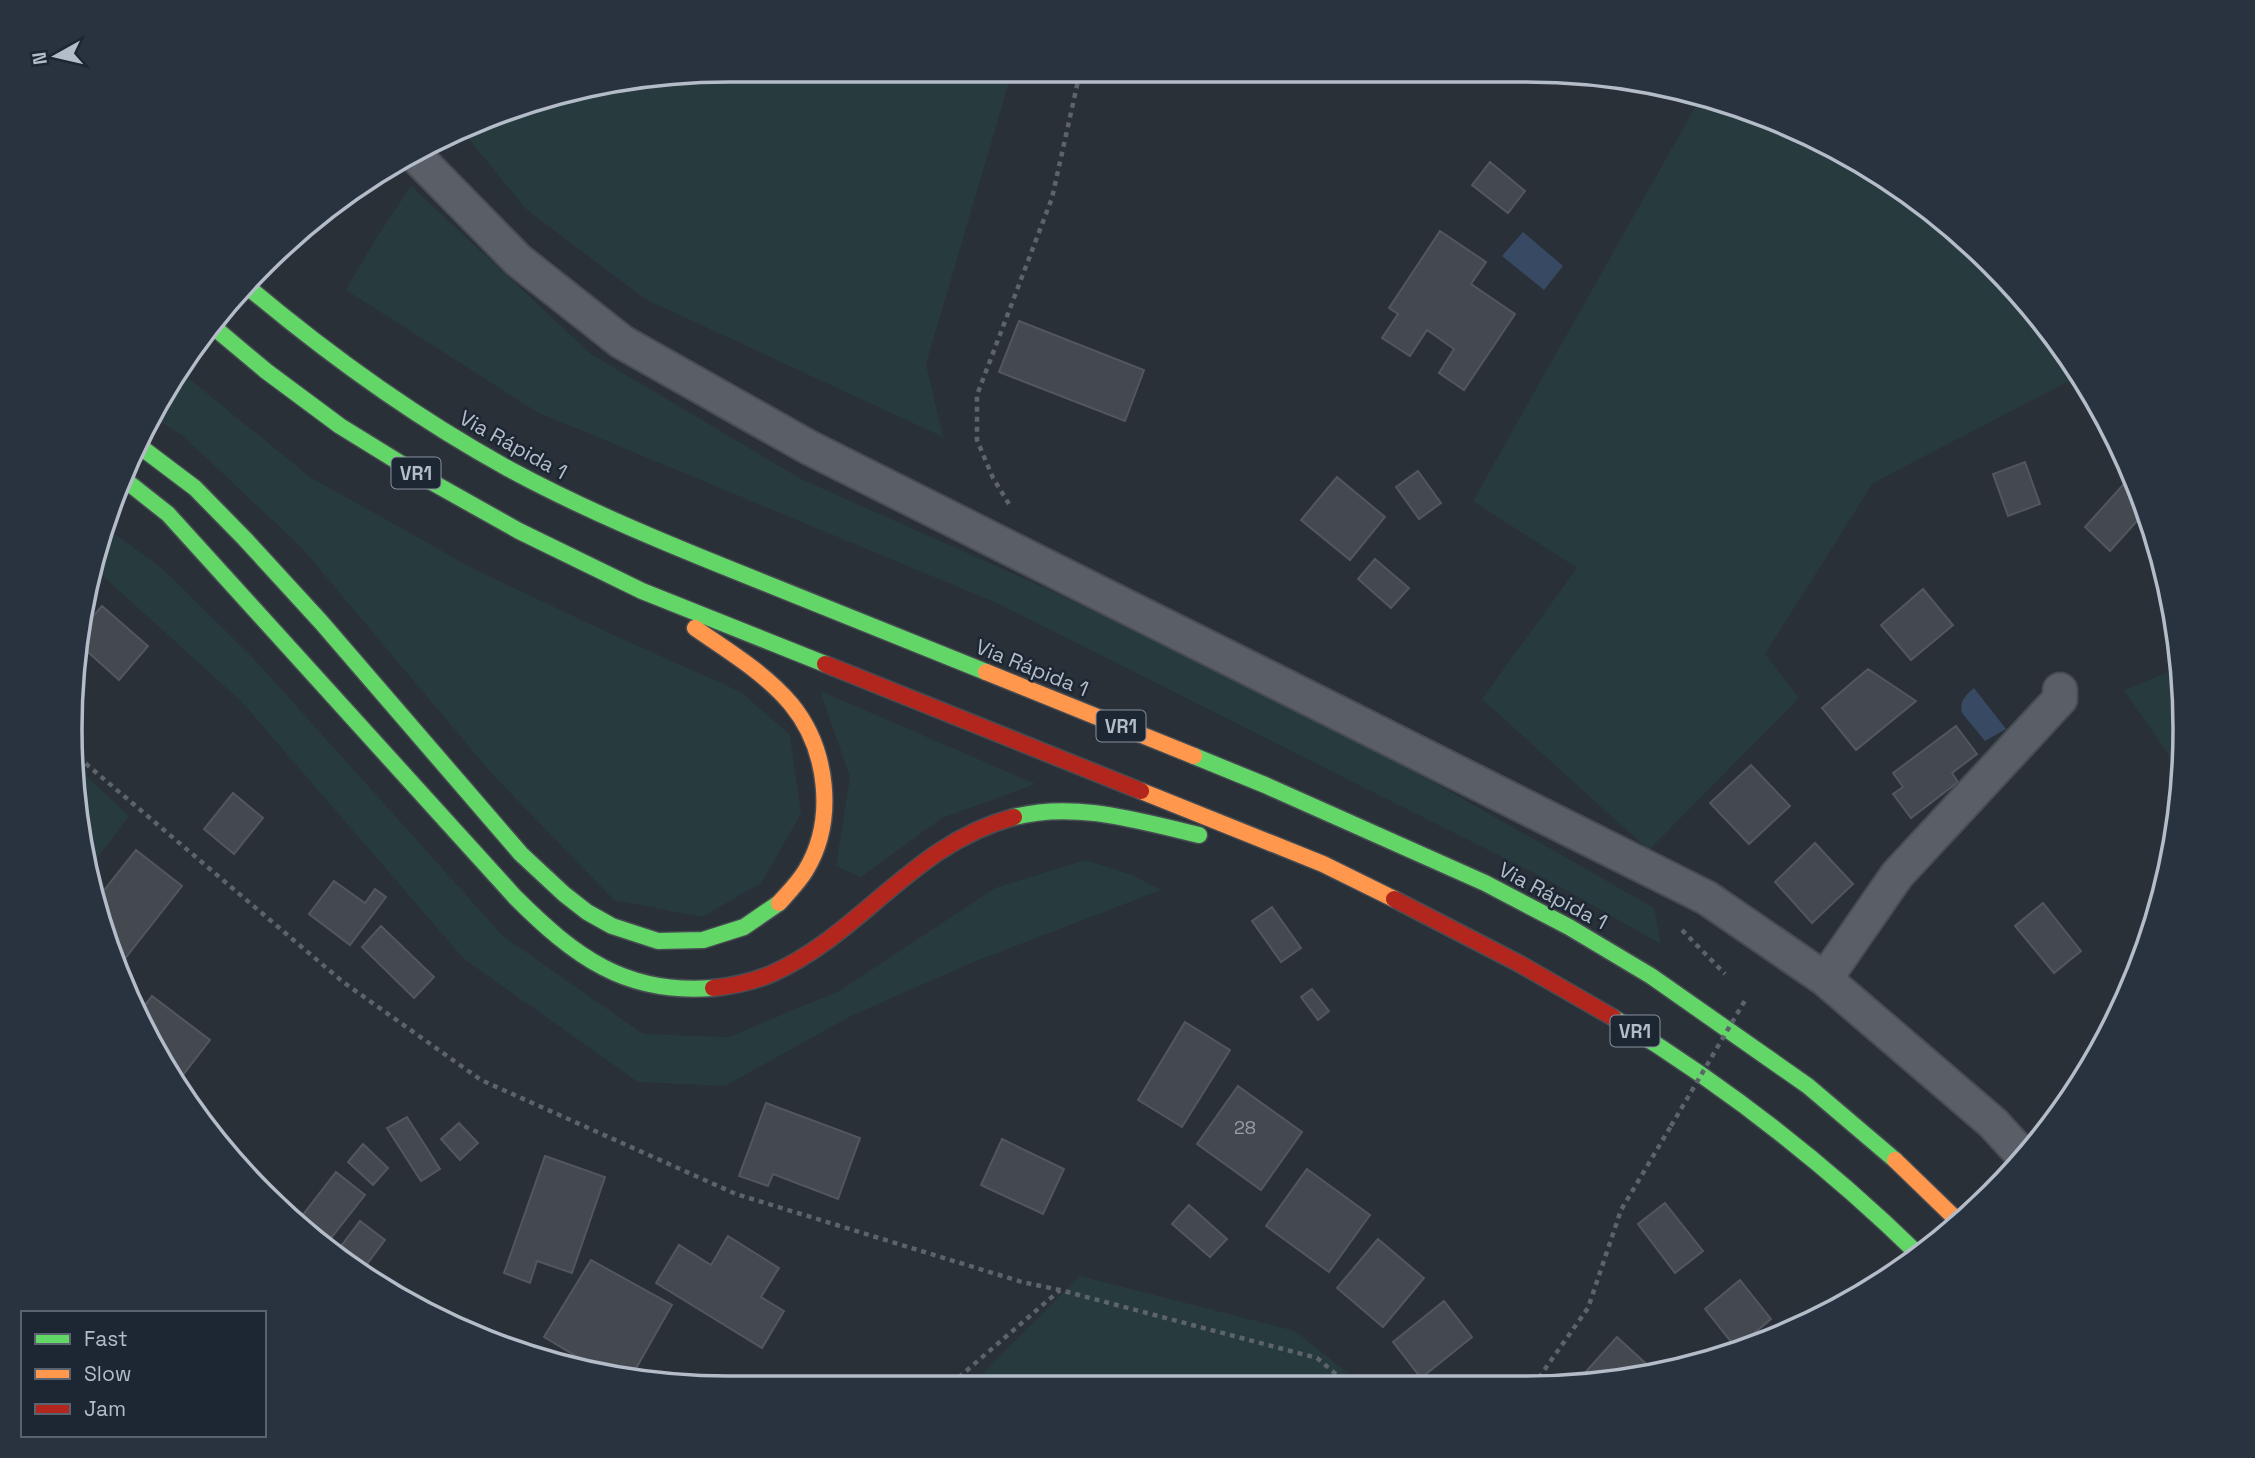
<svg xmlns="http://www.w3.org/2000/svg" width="2255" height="1458" font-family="'Space Grotesk',sans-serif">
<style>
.green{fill:#273a3e}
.water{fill:#384963}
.building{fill:#444950;stroke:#52575f;stroke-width:2}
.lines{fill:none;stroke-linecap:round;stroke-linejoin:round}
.street-casing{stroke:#484c53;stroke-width:37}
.fast-casing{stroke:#474c53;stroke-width:19}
.slow-casing{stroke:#474c53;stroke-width:19}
.jam-casing{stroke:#474c53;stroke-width:19}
.path{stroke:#5d636a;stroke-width:4.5;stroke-dasharray:5 5;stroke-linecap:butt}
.street{stroke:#5a5e66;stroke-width:33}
.fast{stroke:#63d668;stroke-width:16}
.slow{stroke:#ff974d;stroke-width:16}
.jam{stroke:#b3261e;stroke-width:16}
.path-bridge{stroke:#5d636a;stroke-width:4.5;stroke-dasharray:5 5;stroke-linecap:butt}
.labels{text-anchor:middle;stroke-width:5;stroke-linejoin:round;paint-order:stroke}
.number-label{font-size:18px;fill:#989fab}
.shield{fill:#1d2633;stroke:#878f9c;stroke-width:2}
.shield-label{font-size:19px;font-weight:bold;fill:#b4bcc9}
.street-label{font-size:21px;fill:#b4bcc9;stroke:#1d2633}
.rim{fill:none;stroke:#b4bcc9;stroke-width:3.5}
</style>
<rect width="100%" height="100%" fill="#2a3038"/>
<path class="green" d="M729,70L1012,72L926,364L943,437L645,299L526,209L463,132L518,105Z
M1698,102L1817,138L1960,233L2049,328L2079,376L1873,483L1765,654L1799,698L1649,850L1482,699L1577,568L1473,501Z
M411,186L591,354L801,479L1043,587L1351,735L1654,908L1661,944L1546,879L999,604L537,412L346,290L375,240Z
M182,373L310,477L474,569L611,634L741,692L790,735L801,814L761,883L702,917L614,900L493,775L301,547L182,435L157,420Z
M103,525L165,571L254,659L503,936L643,1034L729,1037L841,990L995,888L1086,860L1132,875L1161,890L971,963L851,1016L725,1086L638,1082L464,959L241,701L95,569Z
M2181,667L2184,686L2181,773L2124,690Z
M820,691L1036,784L942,818L861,877L836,866L850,777Z
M80,770L129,816L89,869Z
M1080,1276L1295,1331L1364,1386L972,1384Z"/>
<path class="water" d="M1523,232L1563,266L1544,290L1502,256Z
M1974,688L2006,729L1985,741L1962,713C1959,701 1966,695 1974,688Z"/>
<path class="building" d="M1490,162L1525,191L1508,213L1472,185Z
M1440,231L1486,262L1471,284L1515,314L1464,390L1439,373L1454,349L1427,330L1410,356L1382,338L1398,314L1389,308Z
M1019,321L1144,370L1125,421L999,372Z
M2025,462L2040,504L2008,516L1993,474Z
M1418,471L1441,503L1419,519L1396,487Z
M2131,476L2145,512L2110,551L2085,527Z
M1337,477L1385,517L1350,560L1301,520Z
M1375,559L1409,588L1391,608L1358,579Z
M1923,589L1953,625L1911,660L1881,625Z
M102,606L148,646L119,680L80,645L83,628Z
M1868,669L1916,701L1856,750L1822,708Z
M1956,726L1977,754L1952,773L1958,782L1911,818L1893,794L1903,787L1893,773Z
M1751,765L1790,806L1749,844L1710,803Z
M233,793L263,818L234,854L204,829Z
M1815,843L1853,884L1812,923L1775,882Z
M136,850L182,886L124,960L117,955L94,903Z
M334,881L365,903L375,889L386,897L350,945L309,914Z
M2043,903L2081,951L2054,973L2015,926Z
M1272,907L1301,948L1281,962L1252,921Z
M381,926L434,977L414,998L362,947Z
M1312,989L1329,1011L1318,1020L1301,997Z
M152,996L210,1040L176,1084L142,1009Z
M1185,1022L1230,1050L1182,1127L1138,1100Z
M1238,1086L1302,1132L1261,1190L1197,1144Z
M766,1103L860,1138L838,1199L773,1174L768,1186L739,1176Z
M407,1117L440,1169L421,1181L387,1128Z
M459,1123L478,1143L460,1160L441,1139Z
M1002,1139L1064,1169L1043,1214L981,1185Z
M363,1144L388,1168L373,1185L348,1162Z
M545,1156L605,1177L572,1273L537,1261L530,1283L504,1273Z
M1307,1169L1370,1215L1329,1272L1266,1226Z
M336,1172L365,1195L328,1242L338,1250L360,1221L385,1240L364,1268L295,1225Z
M1665,1203L1703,1251L1675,1273L1638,1224Z
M1189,1205L1227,1239L1210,1257L1172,1224Z
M728,1236L779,1268L761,1297L784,1311L762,1348L656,1283L679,1245L711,1265Z
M1378,1239L1424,1278L1383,1327L1337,1288Z
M591,1260L672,1305L630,1379L601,1371L544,1337Z
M1740,1280L1771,1319L1736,1348L1705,1309Z
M1444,1301L1472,1337L1421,1378L1393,1342Z
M1617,1337L1652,1369L1648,1374L1573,1386Z"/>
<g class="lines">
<g class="street-casing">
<path id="street" d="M415,155L518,260L622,342L808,447L1707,898L1825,979L1993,1123L2025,1158
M1825,979L1897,875L2060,699V690"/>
</g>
<g class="fast-casing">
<path id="fast" d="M249,288C330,356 416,418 509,469C585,510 665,543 745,575C825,607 905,640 986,672
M210,324L266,371L340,426L421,476L519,531L642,591L825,664
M142,448L195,488L245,539L321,622L521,854L564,894L587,912L612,926L658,941L703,940L744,927L779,903
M125,480L168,514L515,897C574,956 625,995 713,988
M1194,756L1265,785L1485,883L1569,927L1651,976L1808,1086L1895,1160
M1014,817C1075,801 1139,821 1199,835
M1614,1018C1726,1086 1827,1165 1920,1256"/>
</g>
<g class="slow-casing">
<path id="slow" d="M695,628C728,651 765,673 791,704C828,749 836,820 806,870C799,882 788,893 779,903
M986,672L1194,756
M1141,791L1323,864L1394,899
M1895,1160L1959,1222"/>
</g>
<g class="jam-casing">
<path id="jam" d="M825,664L1141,791
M1394,899L1520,964L1614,1018
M713,988C733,986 752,982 771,974C862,934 912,844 1014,817"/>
</g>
<path class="path" d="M1009,504L993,478L977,440V395L1052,198L1080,72
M78,757L343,982L481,1080L736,1194L1022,1282L1060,1290L1317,1358L1350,1386
M1682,930L1725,974
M951,1384L1060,1290
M1533,1386L1588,1308L1621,1210L1671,1126"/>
<use href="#street" class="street"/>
<use href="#fast" class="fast"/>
<use href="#slow" class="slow"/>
<use href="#jam" class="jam"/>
<path class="path-bridge" d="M1671,1126L1747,997"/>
</g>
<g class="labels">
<g class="number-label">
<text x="1245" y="1134">28</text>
</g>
<g class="shield">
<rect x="391.5" y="457.5" width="49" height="31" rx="5"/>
<rect x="1096.5" y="710.5" width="49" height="31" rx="5"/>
<rect x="1610.5" y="1015.5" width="49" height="31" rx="5"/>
</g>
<g class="shield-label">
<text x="416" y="480">VR1</text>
<text x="1121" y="733">VR1</text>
<text x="1635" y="1038">VR1</text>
</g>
<g class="street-label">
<text transform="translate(513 445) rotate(29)" y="7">Via Rápida 1</text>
<text transform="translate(1032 668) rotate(22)" y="7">Via Rápida 1</text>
<text transform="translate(1553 896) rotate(28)" y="7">Via Rápida 1</text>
</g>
</g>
<path d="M0 0H2255V1458H0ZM729 82H1526A647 647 0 0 1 2173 729V729A647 647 0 0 1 1526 1376H729A647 647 0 0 1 82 729V729A647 647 0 0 1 729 82Z" fill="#29323f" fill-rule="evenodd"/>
<path class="rim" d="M729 82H1526A647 647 0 0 1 2173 729V729A647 647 0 0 1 1526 1376H729A647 647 0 0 1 82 729V729A647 647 0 0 1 729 82Z"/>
<rect x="21" y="1311" width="245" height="126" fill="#1d2633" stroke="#59626f" stroke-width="2"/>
<rect x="35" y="1334" width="35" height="10" fill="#63d668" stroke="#59626f" stroke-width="2"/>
<text x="84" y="1346" font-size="21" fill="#b4bcc9">Fast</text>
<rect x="35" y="1369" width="35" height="10" fill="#ff974d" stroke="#59626f" stroke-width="2"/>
<text x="84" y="1381" font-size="21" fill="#b4bcc9">Slow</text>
<rect x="35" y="1404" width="35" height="10" fill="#b3261e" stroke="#59626f" stroke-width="2"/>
<text x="84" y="1416" font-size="21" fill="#b4bcc9">Jam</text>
<g transform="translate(56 56) rotate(262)" stroke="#1d2633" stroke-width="5" paint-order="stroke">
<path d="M0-5L12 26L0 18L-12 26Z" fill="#b4bcc9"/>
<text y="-10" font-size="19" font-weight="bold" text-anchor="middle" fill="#b4bcc9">N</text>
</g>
</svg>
